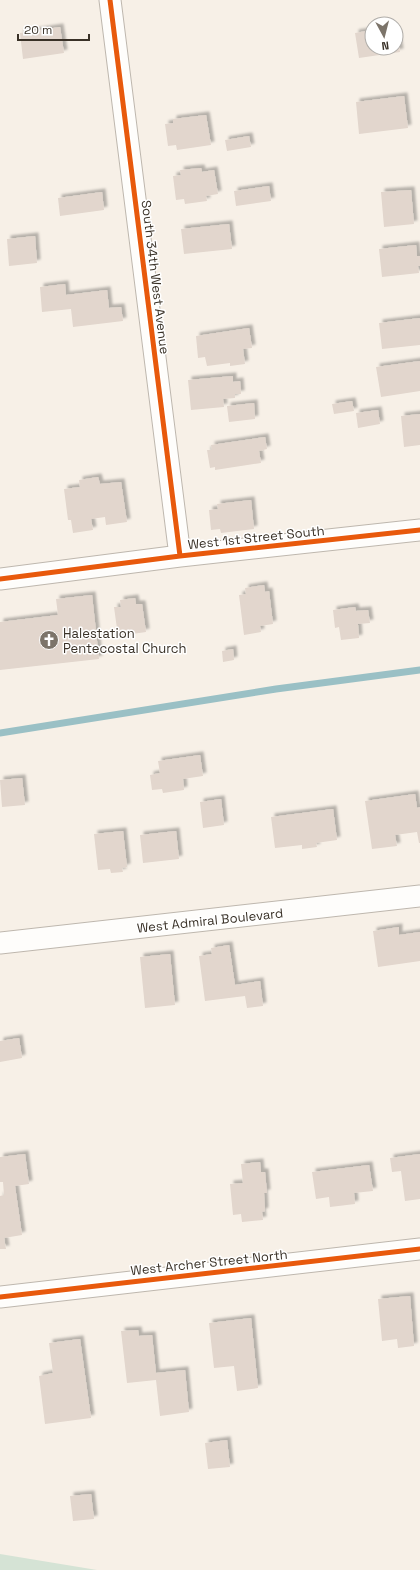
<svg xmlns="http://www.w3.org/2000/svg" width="420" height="1570" font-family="'Space Grotesk',sans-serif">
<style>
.green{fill:#d5e3d5}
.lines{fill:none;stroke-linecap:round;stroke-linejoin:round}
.stream{stroke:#9ac0c5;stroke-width:7}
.building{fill:#e2d6cd;filter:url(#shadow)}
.minor-casing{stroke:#beb7ae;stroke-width:23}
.minor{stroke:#fefdfb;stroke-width:21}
.cycleway-casing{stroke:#fff;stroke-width:8}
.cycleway{stroke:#e8590c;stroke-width:5}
.labels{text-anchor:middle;stroke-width:3;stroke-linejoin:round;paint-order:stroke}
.street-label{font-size:13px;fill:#393127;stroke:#fff}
.poi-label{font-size:13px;fill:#393127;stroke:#fff;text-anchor:start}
</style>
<defs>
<filter id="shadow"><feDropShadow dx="3.5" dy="-3.5" stdDeviation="1" flood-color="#0004"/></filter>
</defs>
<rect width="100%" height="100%" fill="#f7f0e7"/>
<path class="green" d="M0,1554L97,1570H0Z"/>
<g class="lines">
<path class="stream" d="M0,733L276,689L420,670"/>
</g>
<path class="building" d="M60,27L64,53L23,59L20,33Z
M372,30V48H396L397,31L400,52L359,58L355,33Z
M404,96L408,128L359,134L356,102Z
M206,115L211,145L177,150L176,145L168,146L165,124L173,123V119Z
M249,136L251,147L227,151L225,140Z
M201,168L202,172L214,170L218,194L206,196L207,201L185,204L184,199L176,200L173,176L181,175L180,170Z
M269,186L271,201L236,206L234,191Z
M411,190L414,224L384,227L381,192Z
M102,192L104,210L60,216L58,198Z
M229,224L232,249L184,254L181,229Z
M35,236L37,263L9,266L7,239Z
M416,245L417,256H420V266H418L419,273L382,277L379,249Z
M65,284L66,295L107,290L109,308L121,307L123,321L73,327L71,309L42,312L40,287Z
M420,318V345L382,349L379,323Z
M249,328L252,348L243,349L245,364L230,366V363L207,366L205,357L198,358L196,336Z
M420,361V391L381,397L376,367Z
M233,376V382L240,381L241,394H235V398L223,399L224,407L191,410L188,380Z
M352,401L354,411L334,414L332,404Z
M254,403L255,419L229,422L227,406Z
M378,410L380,424L358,428L356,413Z
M420,414V445L404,447L401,416Z
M265,437L267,449L259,451L261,463L215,470V467L210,468L207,450H212L211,445Z
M98,477L100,484L121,482L127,522L106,525L105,517L91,519L93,530L73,533L71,520H68L64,489L80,487L79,480Z
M251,500L254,529L221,533L220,529L211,530L209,510L218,509L217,504Z
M264,585L265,592L269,591L273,624L260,626L261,632L244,635L239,595L246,594L245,588Z
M92,595L99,659L0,670V622L58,615L56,599Z
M135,598L136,604H142L146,632L118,636L114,607H121L120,600Z
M355,607L356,611L368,610L370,623L358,624L359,638L341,640L339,627L335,628L333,610Z
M233,649L234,660L223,662L222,651Z
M200,755L203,776L183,779L184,790L163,793L162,789L152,790L150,775L160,773L158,761Z
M22,778L25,805L2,807L0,780Z
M415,794L417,808L420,807V843H419L417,832L395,835L397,846L372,849L365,801Z
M221,799L224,825L203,828L200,802Z
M333,809L337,840L316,843L317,847L302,849V845L275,848L271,817Z
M123,831L127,867L122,868L123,872L111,873L110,869L98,870L94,834Z
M176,831L179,859L143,863L140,835Z
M399,927V935L420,932V961L378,967L373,931Z
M229,945L235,985L260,981L263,1006L247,1008L245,996L205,1001L199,956L212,954L211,948Z
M170,954L175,1005L145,1008L140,957Z
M19,1038L22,1058L0,1062V1041Z
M25,1154L29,1184L15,1186L22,1235L4,1238L6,1249H0V1196L4,1195L3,1182H0V1157Z
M420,1154V1199L405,1201L401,1171L392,1172L390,1158Z
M260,1162L261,1172H265L267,1193H264L265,1211L262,1212L263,1220L242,1222L241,1214L233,1215L230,1184L243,1183L241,1164Z
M369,1165L373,1191L354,1193L355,1204L330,1207L329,1197L316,1199L312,1172Z
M410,1296L414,1346L398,1348L397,1339L382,1341L378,1299Z
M251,1318L258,1388L237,1391L234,1366L214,1368L209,1323Z
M138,1330L139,1336L152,1335L156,1373L185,1370L189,1412L160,1416L156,1380L127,1383L121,1331Z
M80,1339L91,1418L45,1424L39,1376L53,1373L49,1343Z
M227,1440L230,1467L208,1469L205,1443Z
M91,1494L94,1519L73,1521L70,1496Z"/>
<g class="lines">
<g class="minor-casing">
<path id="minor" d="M110,0L180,556
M0,579L180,556L420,530
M0,943L420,896
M0,1297L420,1249"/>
</g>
<use href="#minor" class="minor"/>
<g class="cycleway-casing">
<path id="cycleway" d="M110,0L180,556
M0,579L180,556L420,530
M0,1297L420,1249"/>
</g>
<use href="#cycleway" class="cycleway"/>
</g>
<defs>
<g id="church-disc" transform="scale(1)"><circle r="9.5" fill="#7c746a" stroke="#fff"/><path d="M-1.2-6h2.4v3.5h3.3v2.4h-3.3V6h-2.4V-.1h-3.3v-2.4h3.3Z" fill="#fff"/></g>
</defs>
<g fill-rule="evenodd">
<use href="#church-disc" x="49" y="640"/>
</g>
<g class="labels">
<g class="street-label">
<text transform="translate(156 277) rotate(83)" y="5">South 34th West Avenue</text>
<text transform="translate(256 537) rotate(-6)" y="5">West 1st Street South</text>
<text transform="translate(210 920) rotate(-6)" y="5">West Admiral Boulevard</text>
<text transform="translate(209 1262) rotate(-6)" y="5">West Archer Street North</text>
</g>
<g class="poi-label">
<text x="63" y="638">Halestation<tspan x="63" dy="15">Pentecostal Church</tspan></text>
</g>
</g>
<g transform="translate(384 36) rotate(173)"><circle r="19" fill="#ffffff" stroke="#b0ada9"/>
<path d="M0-3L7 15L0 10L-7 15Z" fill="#7c746a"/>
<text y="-6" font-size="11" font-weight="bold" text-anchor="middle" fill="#393127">N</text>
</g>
<path d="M18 34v6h71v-6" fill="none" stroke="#393127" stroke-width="2"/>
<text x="24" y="34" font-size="12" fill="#393127" stroke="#ffffff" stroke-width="3" paint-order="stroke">20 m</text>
</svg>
